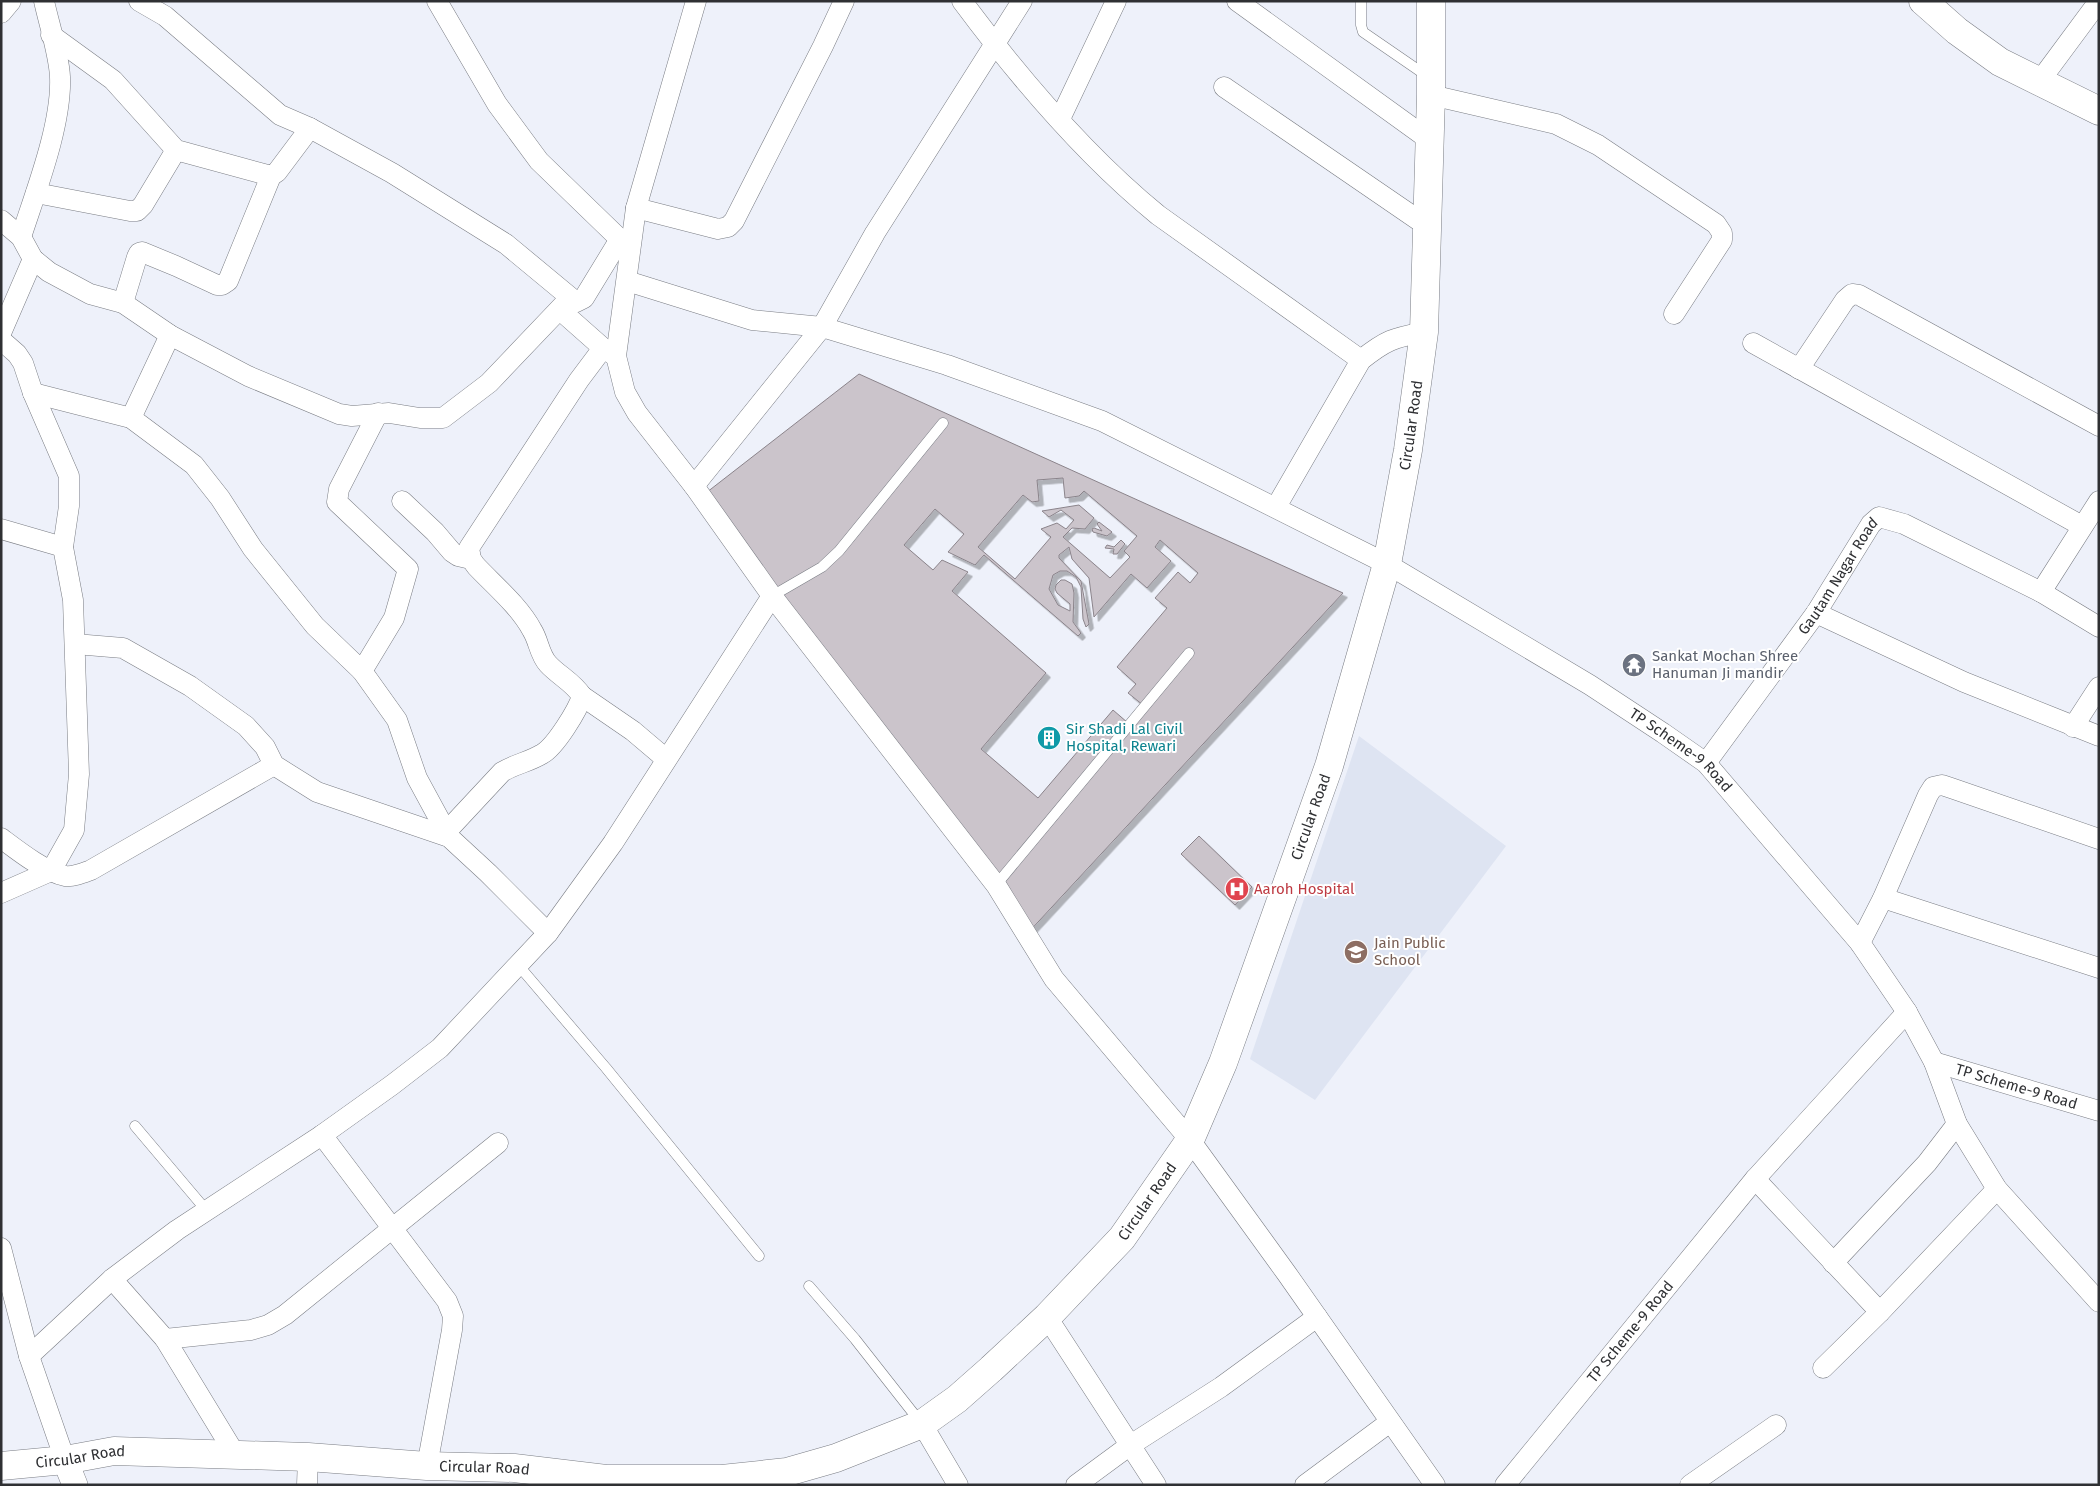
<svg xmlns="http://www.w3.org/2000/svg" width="2100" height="1486" font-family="'Fira Sans',sans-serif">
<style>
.built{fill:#dee4f2}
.building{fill:#cbc4cb;stroke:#8b848b;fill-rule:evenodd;filter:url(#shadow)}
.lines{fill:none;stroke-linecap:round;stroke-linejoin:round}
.service-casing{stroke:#7a7d84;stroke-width:11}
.minor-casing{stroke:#7a7d84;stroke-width:21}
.tertiary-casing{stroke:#7a7d84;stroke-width:26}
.secondary-casing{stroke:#7a7d84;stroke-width:29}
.primary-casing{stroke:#7a7d84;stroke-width:29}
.service{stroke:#fff;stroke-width:10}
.minor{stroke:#fff;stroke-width:20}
.tertiary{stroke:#fff;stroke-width:25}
.secondary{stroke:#fff;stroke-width:28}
.primary{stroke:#fff;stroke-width:28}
.labels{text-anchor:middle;stroke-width:4;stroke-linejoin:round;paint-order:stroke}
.street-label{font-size:15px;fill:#2f3033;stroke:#fff}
.worship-label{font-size:15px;fill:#5b616d;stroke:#fff;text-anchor:start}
.culture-label{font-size:15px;fill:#0d838f;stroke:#fff;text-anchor:start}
.health-label{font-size:15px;fill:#be3a42;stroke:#fff;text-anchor:start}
.education-label{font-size:15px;fill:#785e54;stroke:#fff;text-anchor:start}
</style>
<defs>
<filter id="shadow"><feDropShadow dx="4.5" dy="4.5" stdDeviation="0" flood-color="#0004"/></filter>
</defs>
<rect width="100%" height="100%" fill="#eef1fa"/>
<path class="built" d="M1359,736L1506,846L1315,1100L1250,1059Z"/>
<path class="building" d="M859,374L1343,593L1026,935L702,496Z
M1063,478L1065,498L1079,496L1084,491L1137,536L1124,551L1130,557L1110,578L1063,537L1072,528L1085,529L1094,518L1079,505L1042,511L1049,517L1061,510L1074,520L1066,529L1057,523L1041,529L1051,537L1015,579L978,547L1023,495L1032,502L1039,501L1037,480ZM1099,522L1112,532L1107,536L1093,532L1092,529L1094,528L1102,531L1097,524ZM1121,540L1125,544L1117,554H1113L1114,549L1105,548L1107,545L1114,547Z
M935,509L964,534L948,552L975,565L984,555L1078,636L1081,633L1073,622L1074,593L1072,584L1065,580H1061L1056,585L1055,589L1057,593L1070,604V611L1058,605L1049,589L1053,575L1060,571H1067L1076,577L1081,587L1083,619L1086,627L1089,624L1081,581L1059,558V555L1069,547L1072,559L1089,578L1094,617L1131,574L1147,588L1171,561L1155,547L1160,540L1198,573L1190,583L1178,572L1155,598L1167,608L1117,667L1136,684L1128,693L1143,705L1128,723L1113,710L1038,798L981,749L1046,673L952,591L968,572L942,560L933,570L904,545Z
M1199,836L1252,887L1235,905L1181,854Z"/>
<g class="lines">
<g class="service-casing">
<path id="service" d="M1361,1V25L1363,32L1427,76
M772,596L822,567L839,551L943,423
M996,885L1189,653
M519,966L606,1068L759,1256
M135,1126L206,1210
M809,1286L855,1339L921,1423"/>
</g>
<g class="minor-casing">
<g id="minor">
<path d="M139,1L165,16L280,115L310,128L392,173L506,244L576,302L584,298L620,239"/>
<path d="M437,1L497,104L539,161L629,248"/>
<path d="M696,1L636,208L616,356L625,392L637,413L694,486L772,596L996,885L1054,979L1190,1140L1287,1274L1435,1485"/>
<path d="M962,1C1017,75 1087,157 1158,215L1361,360"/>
<path d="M1237,1L1428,139"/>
<path d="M1,13L11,1"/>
<path d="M51,35L113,80L176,150L271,176L277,172L310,128"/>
<path d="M2039,82L2099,1"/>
<path d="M1224,87L1427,226"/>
<path d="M1431,95L1556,124L1598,145L1716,224L1722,233V240L1674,314"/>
<path d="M1060,119L1116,1"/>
<path d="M36,193L130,211H137L143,205L176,150"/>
<path d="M636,208L718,229L728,227L734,221L823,46L844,1"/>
<path d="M1,220L21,237L33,259L49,272L90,294L123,303L170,335L248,376L339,414L352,416L389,413L420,418H443L489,383L570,298"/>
<path d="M21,237C36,191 62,124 60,77C59,54 49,24 44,1"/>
<path id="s1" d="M627,281L752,320L822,327L947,365L1102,421L1387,564L1590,685L1663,733L1706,763L1860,943L1907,1012L1934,1062L1957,1124L1997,1189L2099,1302"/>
<path d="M123,303L137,257L139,253L142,252L176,266L217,285H222L228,281L271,176"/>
<path d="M560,310L603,348L614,355"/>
<path d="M1,333L33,259"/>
<path d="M1,340L17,354L23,363L33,393L69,476V506L63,547L73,600L79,774L74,830L51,871L1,893"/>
<path d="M1753,343L2082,526"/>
<path d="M1799,369L1845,300L1852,294L1859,295L2099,426"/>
<path d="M33,393L131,418L194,465L220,498L253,549L315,626L362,671L397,720L417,778L449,837"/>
<path d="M131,418L170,335"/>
<path d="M694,486L822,327L875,233L1022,1"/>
<path d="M402,501L435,532L452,552L458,556L471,559"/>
<path d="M1276,507L1361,360C1386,340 1393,338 1424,332"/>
<path d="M1,529L63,547"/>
<path d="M2041,592L2099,501"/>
<path d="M1816,613L1964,682L2099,736"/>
<path d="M75,644L123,648L190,686L246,726L265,747L274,765L317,792L449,837L488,873L548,933"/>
<path d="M362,671L394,618L408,569L337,502L339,489L378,413"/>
<path d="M582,696L633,731L666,759"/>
<path d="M2073,727L2099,687"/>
<path id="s2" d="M1706,763L1816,613L1871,524L1879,517L1904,524L2041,592L2099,627"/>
<path d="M447,831L502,772C515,764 529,762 542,754C555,747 578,710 582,696C573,682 559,676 548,664C539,654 539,641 532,630C519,606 495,586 476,566L471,559L469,548L579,380L603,348"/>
<path d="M1,838C17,850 45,872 65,876C74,877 83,873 91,870L274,765"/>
<path d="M1883,898L2099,968"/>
<path d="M1860,943L1883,898L1928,795L1933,787L1942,785L1951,788L2099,839"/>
<path id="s3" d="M1934,1062L2099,1111"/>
<path d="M322,1135L447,1301L453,1316L452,1330L427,1466"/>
<path d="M1755,1179L1880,1312"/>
<path d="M1,1248L29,1356L65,1460"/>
<path d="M1833,1263L1927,1163L1957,1124"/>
<path d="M112,1279L165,1339L235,1454"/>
<path d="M1047,1317L1156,1485"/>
<path d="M165,1339L251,1330L268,1325L285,1315L498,1143"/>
<path d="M29,1356L112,1279L177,1230L322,1135L392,1085L440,1048L548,933L613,843L772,596"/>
<path d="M1823,1368L1880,1312L1997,1189"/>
<path d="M922,1424L958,1485"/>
<path d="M307,1485L308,1457"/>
<path d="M1076,1485L1129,1446L1221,1387L1317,1317"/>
<path d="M1305,1485L1390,1422"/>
<path id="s4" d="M1505,1485L1755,1179L1907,1012"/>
<path d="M1690,1485L1776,1425"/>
</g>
</g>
<g class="tertiary-casing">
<path id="tertiary" d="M65,1460L75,1485"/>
</g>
<g class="secondary-casing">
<g id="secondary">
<path id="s5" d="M1,1466L65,1460L114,1451L308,1457L427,1466L514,1468L606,1479H722L787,1472L836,1458L922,1424L957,1399L991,1369L1047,1317L1122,1238L1190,1140L1223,1063L1329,766L1387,564L1408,450L1424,332L1431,95V1"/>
</g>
</g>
<g class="primary-casing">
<path id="primary" d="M1923,1L1957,31L2000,62L2099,111"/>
</g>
<use href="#service" class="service"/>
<use href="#minor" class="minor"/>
<use href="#tertiary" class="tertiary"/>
<use href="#secondary" class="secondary"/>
<use href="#primary" class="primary"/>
</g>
<defs>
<g id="temple-disc" transform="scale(1.25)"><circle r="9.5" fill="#6b7280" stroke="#fff"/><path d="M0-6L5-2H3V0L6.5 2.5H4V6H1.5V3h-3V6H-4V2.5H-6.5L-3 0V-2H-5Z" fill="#fff"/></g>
<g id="building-disc" transform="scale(1.25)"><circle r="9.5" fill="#0f9aa8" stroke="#fff"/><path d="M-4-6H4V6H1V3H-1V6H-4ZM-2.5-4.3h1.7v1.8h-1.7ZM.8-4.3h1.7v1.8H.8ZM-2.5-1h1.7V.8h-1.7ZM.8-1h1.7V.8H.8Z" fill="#fff"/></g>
<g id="hospital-disc" transform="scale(1.25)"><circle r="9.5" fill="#e0444e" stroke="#fff"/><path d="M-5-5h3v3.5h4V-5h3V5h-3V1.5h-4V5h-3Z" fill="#fff"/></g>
<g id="school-disc" transform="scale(1.25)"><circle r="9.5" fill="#8d6e63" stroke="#fff"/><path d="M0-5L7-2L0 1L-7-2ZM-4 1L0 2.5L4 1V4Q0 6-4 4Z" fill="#fff"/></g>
</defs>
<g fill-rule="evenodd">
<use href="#temple-disc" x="1634" y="665"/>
<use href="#building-disc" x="1049" y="738"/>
<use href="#hospital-disc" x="1237" y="889"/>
<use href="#school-disc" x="1356" y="952"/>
</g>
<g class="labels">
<g class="street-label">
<text dy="5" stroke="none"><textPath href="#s5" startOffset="2075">Circular Road</textPath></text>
<text dy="5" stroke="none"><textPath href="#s2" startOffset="229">Gautam Nagar Road</textPath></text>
<text dy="5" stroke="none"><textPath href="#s1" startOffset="1164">TP Scheme-9 Road</textPath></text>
<text dy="5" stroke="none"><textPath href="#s5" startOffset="1670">Circular Road</textPath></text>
<text dy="5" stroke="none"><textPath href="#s3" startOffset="86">TP Scheme-9 Road</textPath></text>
<text dy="5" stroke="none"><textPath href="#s5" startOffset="1250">Circular Road</textPath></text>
<text dy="5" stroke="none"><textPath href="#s4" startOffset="198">TP Scheme-9 Road</textPath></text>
<text dy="5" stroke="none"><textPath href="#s5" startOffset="80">Circular Road</textPath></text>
<text dy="5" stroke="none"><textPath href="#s5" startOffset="485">Circular Road</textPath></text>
</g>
<g class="worship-label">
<text x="1652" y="661">Sankat Mochan Shree<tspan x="1652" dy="17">Hanuman Ji mandir</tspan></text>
</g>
<g class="culture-label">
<text x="1066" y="734">Sir Shadi Lal Civil<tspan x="1066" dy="17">Hospital, Rewari</tspan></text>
</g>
<g class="health-label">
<text x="1254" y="894">Aaroh Hospital</text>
</g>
<g class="education-label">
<text x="1374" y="948">Jain Public<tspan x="1374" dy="17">School</tspan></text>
</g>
</g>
<rect width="2100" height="1486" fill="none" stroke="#2f3033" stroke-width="5"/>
</svg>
